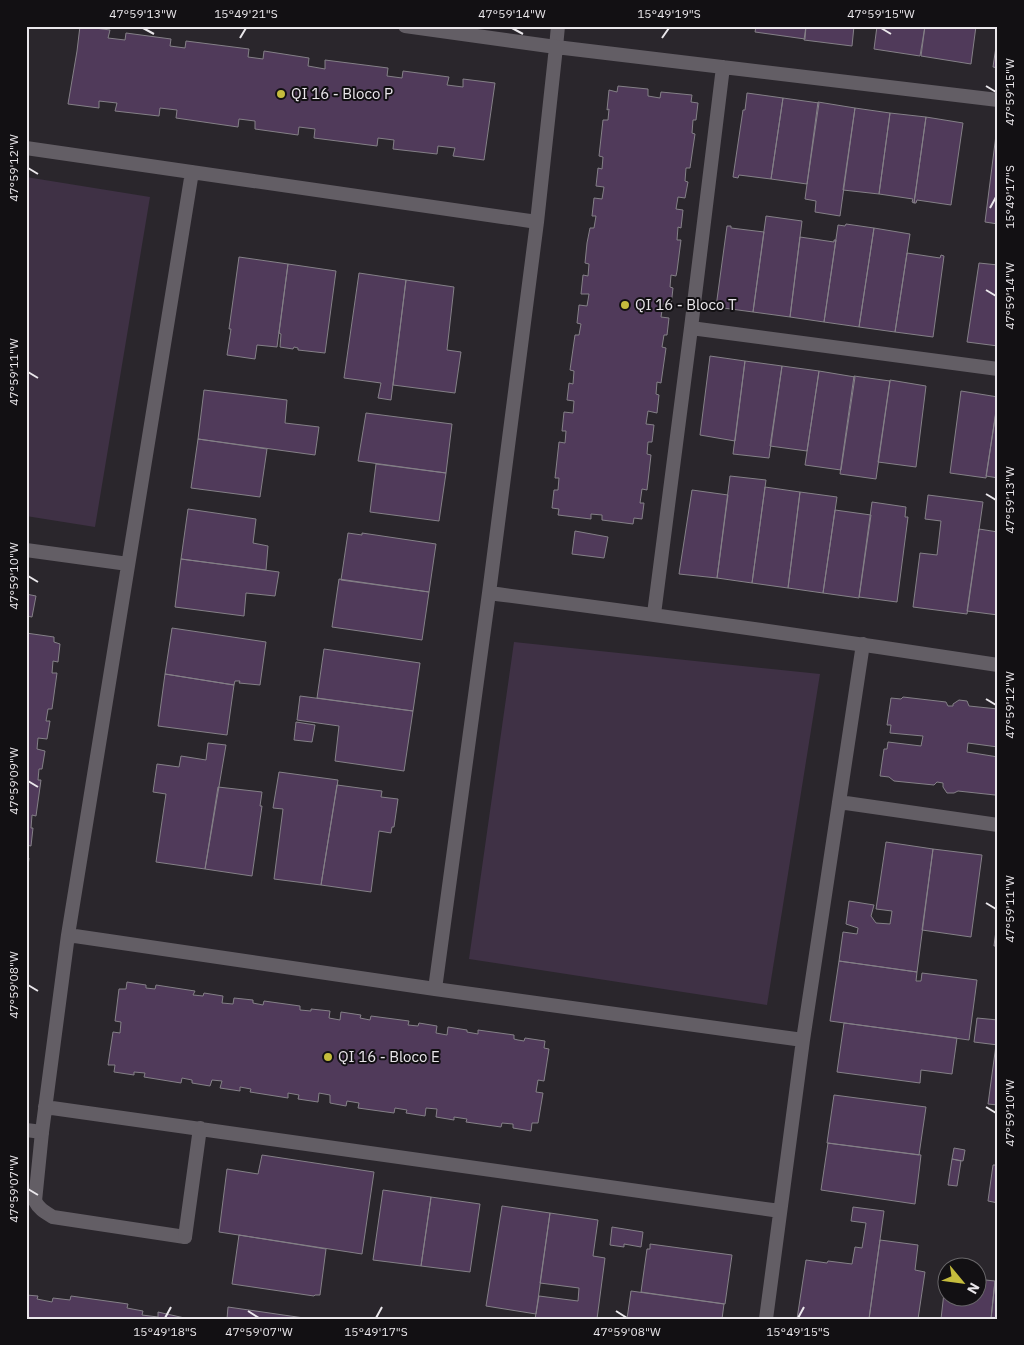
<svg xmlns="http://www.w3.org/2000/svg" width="1024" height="1345" font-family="'IBM Plex Sans',sans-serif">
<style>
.green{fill:#3f3145}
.building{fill:#503a5a;stroke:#848087}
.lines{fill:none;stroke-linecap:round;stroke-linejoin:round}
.service{stroke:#635e65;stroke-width:14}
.minor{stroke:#635e65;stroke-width:14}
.ticks{fill:none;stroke:#eae7eb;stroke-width:2}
.poi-dot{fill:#c5bc3d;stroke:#121013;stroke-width:2}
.labels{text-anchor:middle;stroke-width:4;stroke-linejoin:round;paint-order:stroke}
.poi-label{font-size:15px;fill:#eae7eb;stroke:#121013;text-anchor:start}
.neatline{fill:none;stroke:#eae7eb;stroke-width:2}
.ticks-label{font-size:12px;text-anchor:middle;fill:#eae7eb}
</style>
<rect width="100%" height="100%" fill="#2a262c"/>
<path class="green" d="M26,177L150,197L95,527L26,516Z
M514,642L820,674L767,1005L469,959Z"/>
<path class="building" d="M80,26L110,30L108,38L125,40L126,33L171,39L170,46L185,48L186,41L249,49L248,57L263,59L264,51L309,58L308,66L325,69V60L388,68L387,76L402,78L403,71L449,77L447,85L463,87V79L495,83L484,160L453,156L455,148L438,146L437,154L393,149L394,140L378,138L377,146L314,138L315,129L299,127L298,135L255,129V121L239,119L238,127L176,118L177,110L160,108L159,116L115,111L117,103L99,101V108L68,104L77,51Z
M756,26H806L805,39L755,32Z
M806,26H854L852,46L804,40Z
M877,26H925L920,56L874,49Z
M925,26H976L971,64L921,56Z
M998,33V68L993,67Z
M618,86L648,89V96L660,98L661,92L692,95L691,102L698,103L696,120H693L692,133L695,134L690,168H686L685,181L688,182L685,198L678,197L676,209L683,210L681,228L678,227L677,240H681L677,271L676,276L671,275L670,287L673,288L671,306L663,304L661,317L669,318L667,335H664L662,347L666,348L661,383L657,382L656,394L659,395L657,413L648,411L646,424L654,425L652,442H648L647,454L651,455L647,490L642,489L640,503H644L642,519L634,518L633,524L602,520V515L591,514V519L558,515L559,509L552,508L554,490H558L559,478H555L559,442L565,443L566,431H562L564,412L573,413L574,401L567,400L569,383L573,384L574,371L570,370L575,335H579L581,324L577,323L579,305L587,306L589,294H581L583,275L588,276L589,264L585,263L587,243L590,228H594L596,216H592L594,198L602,199L604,187L596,186L598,168L602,169L603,157L599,156L603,120H608L609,109L607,110L609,90L617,92Z
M747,93L783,98L771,179L739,175L738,178L733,177L743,110H745Z
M783,98L819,103L807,184L771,179Z
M818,102L855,108L840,216L815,212L816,201L805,199Z
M855,108L890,113L879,194L843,190Z
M890,113L926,117L914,203L912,202L913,199L879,194Z
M926,117L963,123L951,205L917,200L916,203H914Z
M997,127L998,128V224L985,222Z
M766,216L802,221L790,317L753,312Z
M846,224L874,228L859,327L824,322L838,225L845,226Z
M727,226H731V228L764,232L753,312L716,307Z
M874,228L910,234L895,332L859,327Z
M800,237L834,242V240H836L824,322L790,317Z
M907,253L940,258L941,255L944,256L933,337L895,332Z
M239,257L288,264L277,347L257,345L255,359L227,355L231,329H229Z
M979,263L998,265V346L967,342Z
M288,264L336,271L325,353L298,350V348L294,347L293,349L280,347L281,334L279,333Z
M359,273L406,280L391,400L378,398L381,383L344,378Z
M406,280L454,287L447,350L461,352L455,393L393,385Z
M710,356L745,361L735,441L700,435Z
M745,361L782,366L769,458L733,454Z
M782,366L819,371L807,451L770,446Z
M819,371L855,377L841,470L805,465Z
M854,376L890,381L876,479L840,474Z
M890,380L926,386L916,467L878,462Z
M204,390L287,400L285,423L319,427L315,455L198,439Z
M961,391L998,397L986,478L950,473Z
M998,400V478L986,476Z
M366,413L452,424L446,473L358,461Z
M198,439L267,449L260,497L191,488Z
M376,464L446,473L439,521L370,512Z
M730,476L766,480L752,583L717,578Z
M765,487L800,492L788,588L752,583Z
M692,490L728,495L717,578L679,574Z
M800,492L837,497L823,593L788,588Z
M928,495L983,502L967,614L913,607L920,553L937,555L941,521L925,519Z
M872,502L906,507L905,517H908L897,602L859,597Z
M188,509L256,519L253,543L268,546L266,570L181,559Z
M835,510L871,515L859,598L823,593Z
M979,529L998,532V615L967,611Z
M575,531L608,537L604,558L572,554Z
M348,533L362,535V533L436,544L429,592L341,580Z
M181,559L279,572L275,596L246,593L244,616L175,607Z
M339,579L429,592L422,640L332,627Z
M26,594L36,596L32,617L26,616Z
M172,628L266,642L260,685L239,683L240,681H235L234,685L165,674Z
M26,633L54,637V642L60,644L58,662L53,661L52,673H57L52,709H48L46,721H50L47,739L38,738L37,749L45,751L42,769H39L38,780H41L36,816L32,815L31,828H33L31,846L26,845Z
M324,649L420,663L413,711L317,698Z
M165,674L234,685L227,735L158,726Z
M300,696L413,711L404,771L335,761L339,726L297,720Z
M903,697L946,702L948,706H953V704L959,700L967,701L969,706L998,709V747L968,743L967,752L998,757V792L995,795L958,791L954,793H947L943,787V783L937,782L934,785L894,781L889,777L880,776L884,749H887L888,742L921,746L923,736L890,733L891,725H887L891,698L901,699Z
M296,722L315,725L312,742L294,740Z
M208,743L226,745L205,869L156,862L166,794L153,792L157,764L179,767L181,756L206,760Z
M279,772L338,780L321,885L274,879L283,809L273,808Z
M337,785L382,791L381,797L398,799L394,827H392L391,833L379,831L371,892L321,885Z
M218,787L262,792L260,806H262L252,876L205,869Z
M886,842L933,849L917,972L839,961L843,932L857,934L858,928L846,924L849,901L874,905L871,916L876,923L890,924L892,911L876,909Z
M933,849L982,855L971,937L922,930Z
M26,857L29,858L27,876H26Z
M998,915V946H994Z
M839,961L917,972L916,981H921L922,973L977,980L969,1040L830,1021Z
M127,982L146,985V988L155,989L156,985L195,991L193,995L203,996L204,993L223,996L222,1003L233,1004L234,998L253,1000V1003L263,1005L264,1001L300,1006V1010L311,1011V1009L330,1011L329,1018L340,1020L341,1012L361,1015L360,1018L370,1020L371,1016L409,1021L408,1025L418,1026L419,1023L437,1026L436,1033L447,1035L448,1027L467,1030V1032L478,1034V1030L514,1035V1039L518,1040L524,1041L525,1038L545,1041L544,1048L549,1049L544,1081L538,1080L536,1092L543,1093L538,1123H532L531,1131L513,1128V1124L502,1123L501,1127L466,1122L467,1119L454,1117V1120L436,1117L437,1109L426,1108L425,1116L406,1113L407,1110L395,1108L394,1113L358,1108L359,1103L347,1101L346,1106L330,1103V1095L319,1093L318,1102L298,1099L299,1095L288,1093V1098L250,1092L251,1089L240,1087V1091L220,1088L222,1081L212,1080L210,1086L192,1083V1080L182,1078L181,1083L144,1077L145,1073L134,1072V1075L114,1072L115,1065H108L113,1032L120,1033L121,1022L115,1021L119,989H126Z
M977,1018L998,1020V1045L974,1042Z
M844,1023L957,1038L952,1074L921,1070L920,1083L837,1072Z
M996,1045H998V1105L988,1104Z
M834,1095L926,1107L919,1155L827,1143Z
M828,1143L921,1155L915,1204L821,1190Z
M954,1148L965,1150L963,1161L952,1159Z
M262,1155L374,1172L362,1254L219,1232L227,1169L258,1174Z
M952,1159L961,1161L957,1186L948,1185Z
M993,1165H998V1203L988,1201Z
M383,1190L431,1197L421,1266L373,1260Z
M431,1197L480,1204L470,1272L421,1266Z
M502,1206L550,1213L536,1314L486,1306Z
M853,1207L884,1211L869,1319H797L806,1260L827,1263L828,1261L852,1264L855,1247L862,1248L866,1223L851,1221Z
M550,1213L598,1220L593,1256L605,1258L597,1319H535L539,1296L578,1301L579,1288L540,1283Z
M612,1227L643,1232L641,1247L624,1244V1247L610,1245Z
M239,1235L326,1249L320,1295H315L314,1296L232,1284Z
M880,1240L918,1245L915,1270L925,1272L918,1319H869Z
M650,1244L732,1255L725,1304L641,1292L647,1249H650Z
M946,1275V1298H976V1279L995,1281L991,1319H941Z
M995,1281L998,1282V1319H991Z
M631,1291L724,1304L722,1319H627Z
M26,1295L38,1296L37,1299L52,1302L53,1298L70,1300L71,1296L128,1304L127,1308L143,1311L142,1315L158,1317V1312L189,1319H26Z
M228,1307L311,1319H227Z"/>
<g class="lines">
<path class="service" d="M556,47L558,26
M42,1132L35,1201C39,1209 45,1212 53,1217L185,1237"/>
<path class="minor" d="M405,26L556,47L998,100
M26,148L537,222
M691,328L998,369
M26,550L128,564
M489,593C659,615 828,639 998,665
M654,614L691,328L723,67
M839,802L998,825
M68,935L435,989L803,1040
M435,989L489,593L537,222L556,47
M45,1107L780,1211
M26,1130L42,1132L68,935L192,172
M185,1237L200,1128
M766,1319L803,1040L863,644"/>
</g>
<path class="ticks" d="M143,28L154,34M512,28L523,34M881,28L891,34M240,38L246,28M662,38L669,28M986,86L996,92M28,168L38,174M990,208L996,197M986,290L996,296M28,372L38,378M986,494L996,500M28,576L38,582M986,699L996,705M28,781L38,787M986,903L996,909M28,985L38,991M986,1107L996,1113M28,1189L38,1195M248,1311L259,1318M616,1311L627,1318M165,1318L171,1307M376,1318L382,1307M798,1318L804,1307"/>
<g class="poi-dot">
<circle cx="281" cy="94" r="5"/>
<circle cx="625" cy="305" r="5"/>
<circle cx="328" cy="1057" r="5"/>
</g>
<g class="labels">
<g class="poi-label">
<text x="291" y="99">QI 16 - Bloco P</text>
<text x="635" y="310">QI 16 - Bloco T</text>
<text x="338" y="1062">QI 16 - Bloco E</text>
</g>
</g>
<rect width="1024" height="1345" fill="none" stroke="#121013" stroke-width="55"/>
<g transform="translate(962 1282) rotate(119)"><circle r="24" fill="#121013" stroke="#686669"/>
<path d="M0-4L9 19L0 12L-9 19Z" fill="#c5bc3d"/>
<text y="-8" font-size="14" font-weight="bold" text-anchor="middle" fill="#eae7eb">N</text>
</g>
<rect x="28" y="28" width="968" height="1290" class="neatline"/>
<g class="ticks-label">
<text x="143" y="18">47°59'13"W</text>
<text x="246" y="18">15°49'21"S</text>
<text x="512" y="18">47°59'14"W</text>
<text x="669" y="18">15°49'19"S</text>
<text x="881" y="18">47°59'15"W</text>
<text transform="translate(1010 92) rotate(-90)" y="4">47°59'15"W</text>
<text transform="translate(14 168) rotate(-90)" y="4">47°59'12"W</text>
<text transform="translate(1010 197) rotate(-90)" y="4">15°49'17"S</text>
<text transform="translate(1010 296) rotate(-90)" y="4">47°59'14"W</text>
<text transform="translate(14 372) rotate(-90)" y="4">47°59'11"W</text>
<text transform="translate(1010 500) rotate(-90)" y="4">47°59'13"W</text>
<text transform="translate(14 576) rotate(-90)" y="4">47°59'10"W</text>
<text transform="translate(1010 705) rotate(-90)" y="4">47°59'12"W</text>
<text transform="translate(14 781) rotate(-90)" y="4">47°59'09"W</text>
<text transform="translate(1010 909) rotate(-90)" y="4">47°59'11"W</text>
<text transform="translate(14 985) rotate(-90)" y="4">47°59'08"W</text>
<text transform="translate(1010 1113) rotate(-90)" y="4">47°59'10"W</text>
<text transform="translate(14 1189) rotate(-90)" y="4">47°59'07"W</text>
<text x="165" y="1336">15°49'18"S</text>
<text x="259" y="1336">47°59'07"W</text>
<text x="376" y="1336">15°49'17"S</text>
<text x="627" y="1336">47°59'08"W</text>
<text x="798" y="1336">15°49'15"S</text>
</g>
</svg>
